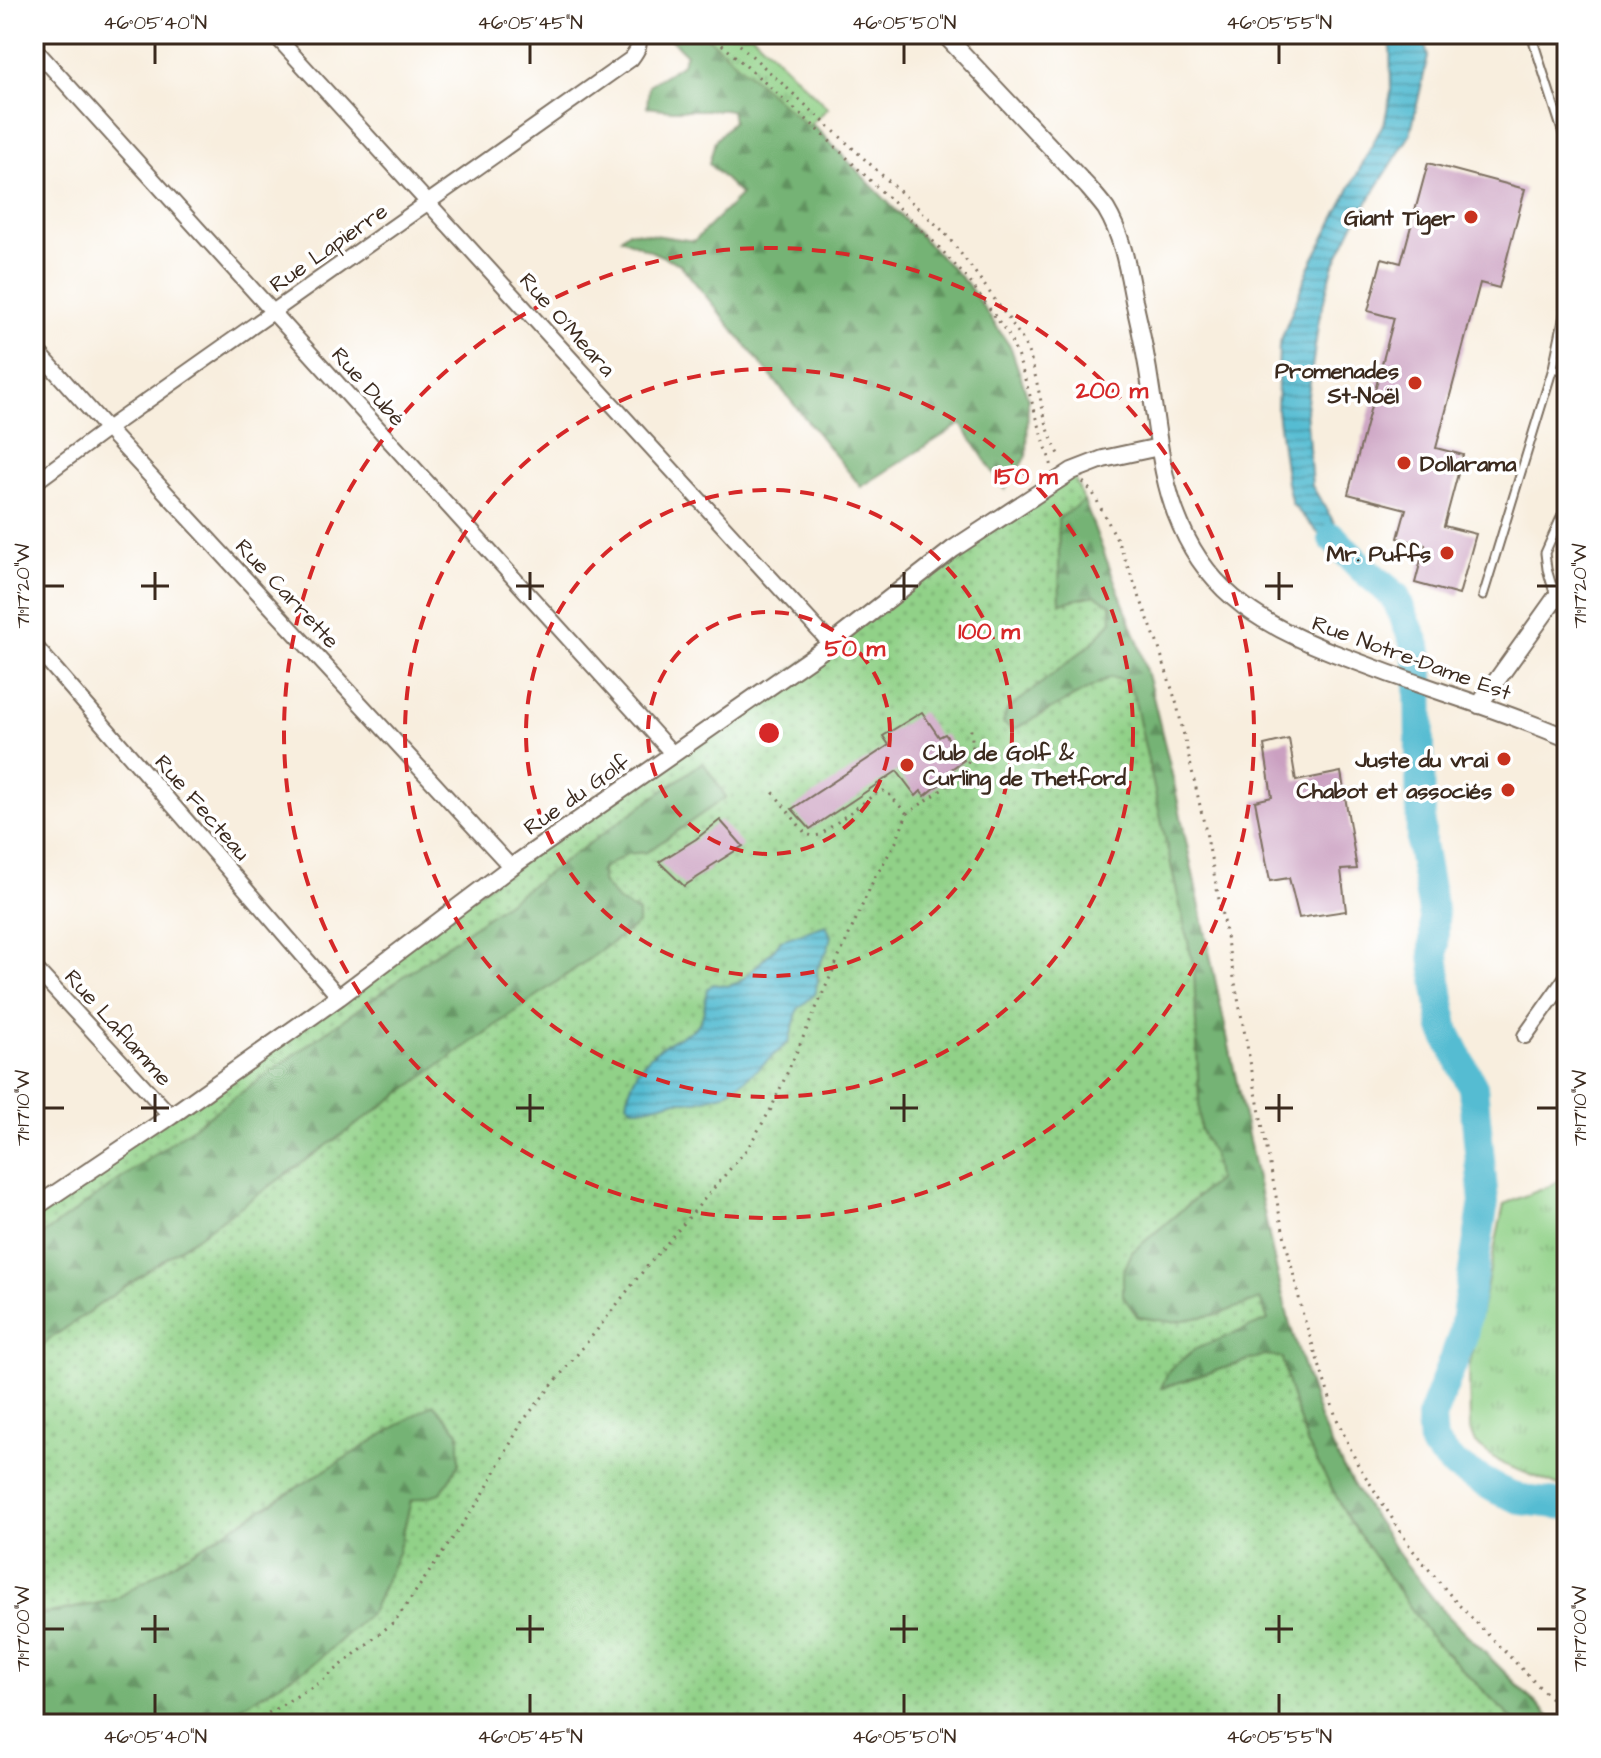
<svg xmlns="http://www.w3.org/2000/svg" width="1601" height="1758" font-family="'Architects Daughter',sans-serif">
<style>
.grass{fill:url(#grass-dots);stroke:#667e53;stroke-width:2}
.forest{fill:url(#forest-firs);stroke:#586e49;stroke-width:2}
.park{fill:url(#park-tufts);stroke:#667e53;stroke-width:2}
.water{fill:url(#water-rules);stroke:#487378;stroke-width:2}
.lines{fill:none;stroke-linecap:round;stroke-linejoin:round}
.river{stroke:#54bcd2;stroke-width:30}
.building{fill:#cba0c1}
.service-casing{stroke:#7d6f61;stroke-width:11}
.minor-casing{stroke:#7d6f61;stroke-width:18}
.tertiary-casing{stroke:#7d6f61;stroke-width:20}
.path{stroke:#7d6f61;stroke-width:3;stroke-dasharray:2 6;stroke-linecap:butt}
.service{stroke:#fff;stroke-width:7}
.minor{stroke:#fff;stroke-width:14}
.tertiary{stroke:#fff;stroke-width:16}
.ticks{fill:none;stroke:#3b2a1e;stroke-width:3}
.ring{fill:none;stroke:#d62828;stroke-width:4;stroke-dasharray:14 10}
.poi-dot{fill:#c8321e;stroke:#fff;stroke-width:3}
.labels{text-anchor:middle;stroke-width:7;stroke-linejoin:round;paint-order:stroke}
.poi-label{font-size:22px;font-weight:bold;fill:#3b2a1e;stroke:#fff;text-anchor:end}
.street-label{font-size:22px;fill:#3b2a1e;stroke:#fff}
.centre{fill:#d62828;stroke:#fff;stroke-width:4}
.ring-label{font-size:24px;text-anchor:middle;font-weight:bold;fill:#d62828;stroke:#fff;stroke-width:7;stroke-linejoin:round;paint-order:stroke}
.neatline{fill:none;stroke:#3b2a1e;stroke-width:3}
.ticks-label{font-size:20px;text-anchor:middle;fill:#3b2a1e}
</style>
<defs>
<pattern id="grass-dots" width="8" height="8" patternUnits="userSpaceOnUse" patternTransform="scale(2)"><rect width="8" height="8" fill="#91d188"/><path d="M2 2h.1M6 6h.1" fill="none" stroke="#78aa6f" stroke-width="1.8" stroke-linecap="round"/></pattern>
<pattern id="forest-firs" width="22" height="20" patternUnits="userSpaceOnUse" patternTransform="scale(2)"><rect width="22" height="20" fill="#74b374"/><path d="M5 1l3.5 6h-7zM16 11l3.5 6h-7z" fill="#60925f"/></pattern>
<pattern id="park-tufts" width="24" height="20" patternUnits="userSpaceOnUse" patternTransform="scale(2)"><rect width="24" height="20" fill="#91d188"/><path d="M3 7l-1-3M5 7V3M7 7l1-3M15 17l-1-3M17 17v-4M19 17l1-3" fill="none" stroke="#78aa6f"/></pattern>
<pattern id="water-rules" width="6" height="5" patternUnits="userSpaceOnUse" patternTransform="scale(2)"><rect width="6" height="5" fill="#54bcd2"/><path d="M0 2.5h6" fill="none" stroke="#4799aa"/></pattern>
</defs>
<rect width="100%" height="100%" fill="#fff"/>
<filter id="ink" filterUnits="userSpaceOnUse"><feTurbulence type="fractalNoise" baseFrequency=".0125" numOctaves="2"/><feDisplacementMap in="SourceGraphic" scale="16" xChannelSelector="R" yChannelSelector="G"/><feConvolveMatrix kernelMatrix="1 2 1 2 8 2 1 2 1" color-interpolation-filters="sRGB"/></filter>
<filter id="wash" filterUnits="userSpaceOnUse"><feTurbulence type="fractalNoise" baseFrequency=".006" numOctaves="4" result="noise"/><feDisplacementMap in="SourceGraphic" scale="32" xChannelSelector="R" yChannelSelector="G"/><feGaussianBlur stdDeviation="1.8" result="paint"/><feColorMatrix in="noise" values="0 0 0 0 0 0 0 0 0 0 0 0 0 0 0 0 0 1.4 0 .05"/><feComposite in="paint" operator="in"/></filter>
<g filter="url(#wash)">
<rect width="100%" height="100%" fill="#f8eede"/>
<path class="grass" d="M1072,471L1138,642L1152,693L1173,779L1274,1260L1290,1325L1322,1425L1343,1468L1368,1509L1400,1556L1442,1610L1557,1724H34V1208Z"/>
<path class="forest" d="M665,34H707L814,126L968,285L1011,348L1028,398L1027,455L1005,490L961,424L861,487L680,264L621,238L628,231L694,241L741,195L709,164L715,141L733,121L731,110H672L647,107L649,85L681,65L686,54Z
M1084,501L1138,642L1152,693L1173,779L1274,1260L1290,1325L1322,1425L1343,1468L1368,1509L1400,1556L1442,1610L1556,1724H1517L1433,1640L1349,1520L1307,1443L1289,1388L1282,1358L1265,1355L1161,1388L1169,1370L1195,1349L1268,1320L1260,1299L1219,1314L1172,1322L1138,1317L1123,1296V1273L1132,1252L1217,1180L1214,1157L1200,1129L1194,969L1134,697L1126,681L1110,677L1013,730L1003,723L1007,710L1090,645L1112,621L1111,605L1095,595L1060,603L1058,519Z
M703,762L726,797L647,852L627,854L602,869V882L619,902L638,912V924L260,1193L34,1350V1241Z
M433,1404L459,1432V1464L441,1493L411,1501L398,1553L372,1611L316,1662L238,1709L206,1724H34V1616L114,1600Z"/>
<path class="park" d="M704,34H752L828,108L808,127Z
M1567,1175V1489L1503,1464L1475,1443L1470,1430L1469,1368L1504,1204L1550,1186Z"/>
<path class="water" d="M1390,34H1423L1428,57L1410,135L1356,220L1333,267L1319,319L1306,409L1312,486L1361,567L1319,534L1292,504L1287,483L1277,411L1279,345L1309,268L1385,120L1391,92Z
M826,925L831,936L828,949L817,969L818,981L814,995L798,1009L789,1042L746,1079L724,1094L697,1101H674L646,1108H634L627,1102C632,1071 648,1053 675,1039C685,1033 695,1031 701,1020C705,1012 705,998 707,989L713,984L727,986L740,982L775,948L781,940Z"/>
<g class="lines">
<path class="river" d="M1333,538L1361,567L1395,596L1416,646L1419,667L1421,845L1434,917V956L1444,1029L1473,1087L1484,1202L1463,1335L1431,1418L1433,1444L1454,1465L1498,1490L1522,1500L1567,1505"/>
</g>
<g id="blocks">
<path class="building" d="M1428,163L1525,189L1499,288L1480,283L1436,448L1463,455L1444,526L1476,534L1459,595L1415,583L1425,545L1398,538L1406,509L1348,494L1394,318L1368,311L1382,258L1401,263Z
M922,712L939,737L945,734L964,760L939,778L942,782L925,796L921,791L916,796L897,771L810,829L792,809L889,745L883,736Z
M1289,739L1296,781L1341,772L1357,869L1341,870L1346,911L1299,918L1289,878L1270,881L1255,801L1272,797L1264,745Z
M720,820L743,846L708,868L709,870L684,886L659,862L696,839Z"/>
</g>
</g>
<g filter="url(#ink)">
<use href="#blocks" fill-opacity="0" stroke="#7d6f61" stroke-width="2"/>
<g class="lines">
<g class="service-casing">
<path id="service" d="M1531,34L1564,137L1567,152
M1553,368L1567,372
M1483,596L1553,368L1567,301
M1555,596L1547,569L1545,553L1567,504"/>
</g>
<g class="minor-casing">
<path id="minor" d="M274,34L831,644
M34,48L672,753
M34,347L107,429L511,867
M34,483L107,429L631,59C638,50 641,45 637,34
M34,645L339,997
M34,967L171,1116
M1525,1036L1567,977"/>
</g>
<g class="tertiary-casing">
<path id="tertiary" d="M944,34L1087,186C1093,193 1100,201 1106,209C1123,237 1128,270 1134,301C1141,331 1147,361 1151,390C1158,435 1162,484 1181,526C1211,596 1267,627 1334,653C1370,667 1406,680 1442,692C1484,706 1526,721 1567,738
M1479,705L1567,582
M34,1208L171,1116L339,997L511,867L831,644L953,549L1072,471L1103,459L1159,447"/>
</g>
<path class="path" d="M710,34L814,126L938,246L970,282L1008,334L1019,360L1052,467
M728,34L942,230C962,254 980,279 998,304C1009,320 1021,334 1028,352C1040,382 1043,434 1062,458
M1083,482L1093,493L1118,541L1158,645L1177,705L1206,832L1280,1217L1303,1315L1336,1417L1357,1463L1411,1548L1456,1602L1567,1715
M907,814C928,798 968,778 972,750C973,741 971,732 970,724
M247,1724L255,1721L322,1681L395,1621L481,1498L522,1422L597,1330L639,1276L747,1149L771,1109L874,879L896,842L907,814L886,791H879L820,835L812,836L805,833L773,792"/>
<use href="#service" class="service"/>
<use href="#minor" class="minor"/>
<use href="#tertiary" class="tertiary"/>
</g>
</g>
<path class="ticks" d="M155,44V64M530,44V64M904,44V64M1279,44V64M155,572V600M530,572V600M904,572V600M1279,572V600M44,586H64M141,586H169M516,586H544M890,586H918M1265,586H1293M1537,586H1557M155,1094V1122M530,1094V1122M904,1094V1122M1279,1094V1122M44,1108H64M141,1108H169M516,1108H544M890,1108H918M1265,1108H1293M1537,1108H1557M155,1615V1643M530,1615V1643M904,1615V1643M1279,1615V1643M44,1629H64M141,1629H169M516,1629H544M890,1629H918M1265,1629H1293M1537,1629H1557M155,1694V1714M530,1694V1714M904,1694V1714M1279,1694V1714"/>
<g class="ring">
<circle cx="769" cy="733" r="121"/>
<circle cx="769" cy="733" r="243"/>
<circle cx="769" cy="733" r="364"/>
<circle cx="769" cy="733" r="485"/>
</g>
<g class="poi-dot">
<circle cx="1471" cy="217" r="8"/>
<circle cx="1415" cy="383" r="8"/>
<circle cx="1404" cy="463" r="8"/>
<circle cx="1447" cy="553" r="8"/>
<circle cx="1504" cy="759" r="8"/>
<circle cx="907" cy="765" r="8"/>
<circle cx="1508" cy="790" r="8"/>
</g>
<g class="labels">
<g class="poi-label">
<text x="1455" y="225">Giant Tiger</text>
<text x="1399" y="378">Promenades<tspan x="1399" dy="25">St-Noël</tspan></text>
<text x="1420" y="471" text-anchor="start">Dollarama</text>
<text x="1431" y="561">Mr. Puffs</text>
<text x="923" y="760" text-anchor="start">Club de Golf &amp;<tspan x="923" dy="25">Curling de Thetford</tspan></text>
<text x="1488" y="767">Juste du vrai</text>
<text x="1492" y="798">Chabot et associés</text>
</g>
<g class="street-label">
<text transform="translate(328 247) rotate(-35)" y="8">Rue Lapierre</text>
<text transform="translate(568 324) rotate(48)" y="8">Rue O'Meara</text>
<text transform="translate(369 386) rotate(48)" y="8">Rue Dubé</text>
<text transform="translate(288 593) rotate(47)" y="8">Rue Carrette</text>
<text transform="translate(1412 657) rotate(20)" y="8">Rue Notre-Dame Est</text>
<text transform="translate(576 794) rotate(-35)" y="8">Rue du Golf</text>
<text transform="translate(203 807) rotate(49)" y="8">Rue Fecteau</text>
<text transform="translate(119 1027) rotate(48)" y="8">Rue Laflamme</text>
</g>
</g>
<circle cx="769" cy="733" r="12" class="centre"/>
<g class="ring-label">
<text x="1112" y="398">200 m</text>
<text x="1026" y="484">150 m</text>
<text x="989" y="639">100 m</text>
<text x="855" y="656">50 m</text>
</g>
<rect width="1601" height="1758" fill="none" stroke="#fff" stroke-width="88"/>
<rect x="44" y="44" width="1513" height="1670" class="neatline"/>
<g class="ticks-label">
<text x="155" y="29">46°05'40"N</text>
<text x="530" y="29">46°05'45"N</text>
<text x="904" y="29">46°05'50"N</text>
<text x="1279" y="29">46°05'55"N</text>
<text transform="translate(1579 586) rotate(-90)" y="7">71°17'20"W</text>
<text transform="translate(22 586) rotate(-90)" y="7">71°17'20"W</text>
<text transform="translate(1579 1108) rotate(-90)" y="7">71°17'10"W</text>
<text transform="translate(22 1108) rotate(-90)" y="7">71°17'10"W</text>
<text transform="translate(1579 1629) rotate(-90)" y="7">71°17'00"W</text>
<text transform="translate(22 1629) rotate(-90)" y="7">71°17'00"W</text>
<text x="155" y="1743">46°05'40"N</text>
<text x="530" y="1743">46°05'45"N</text>
<text x="904" y="1743">46°05'50"N</text>
<text x="1279" y="1743">46°05'55"N</text>
</g>
</svg>
